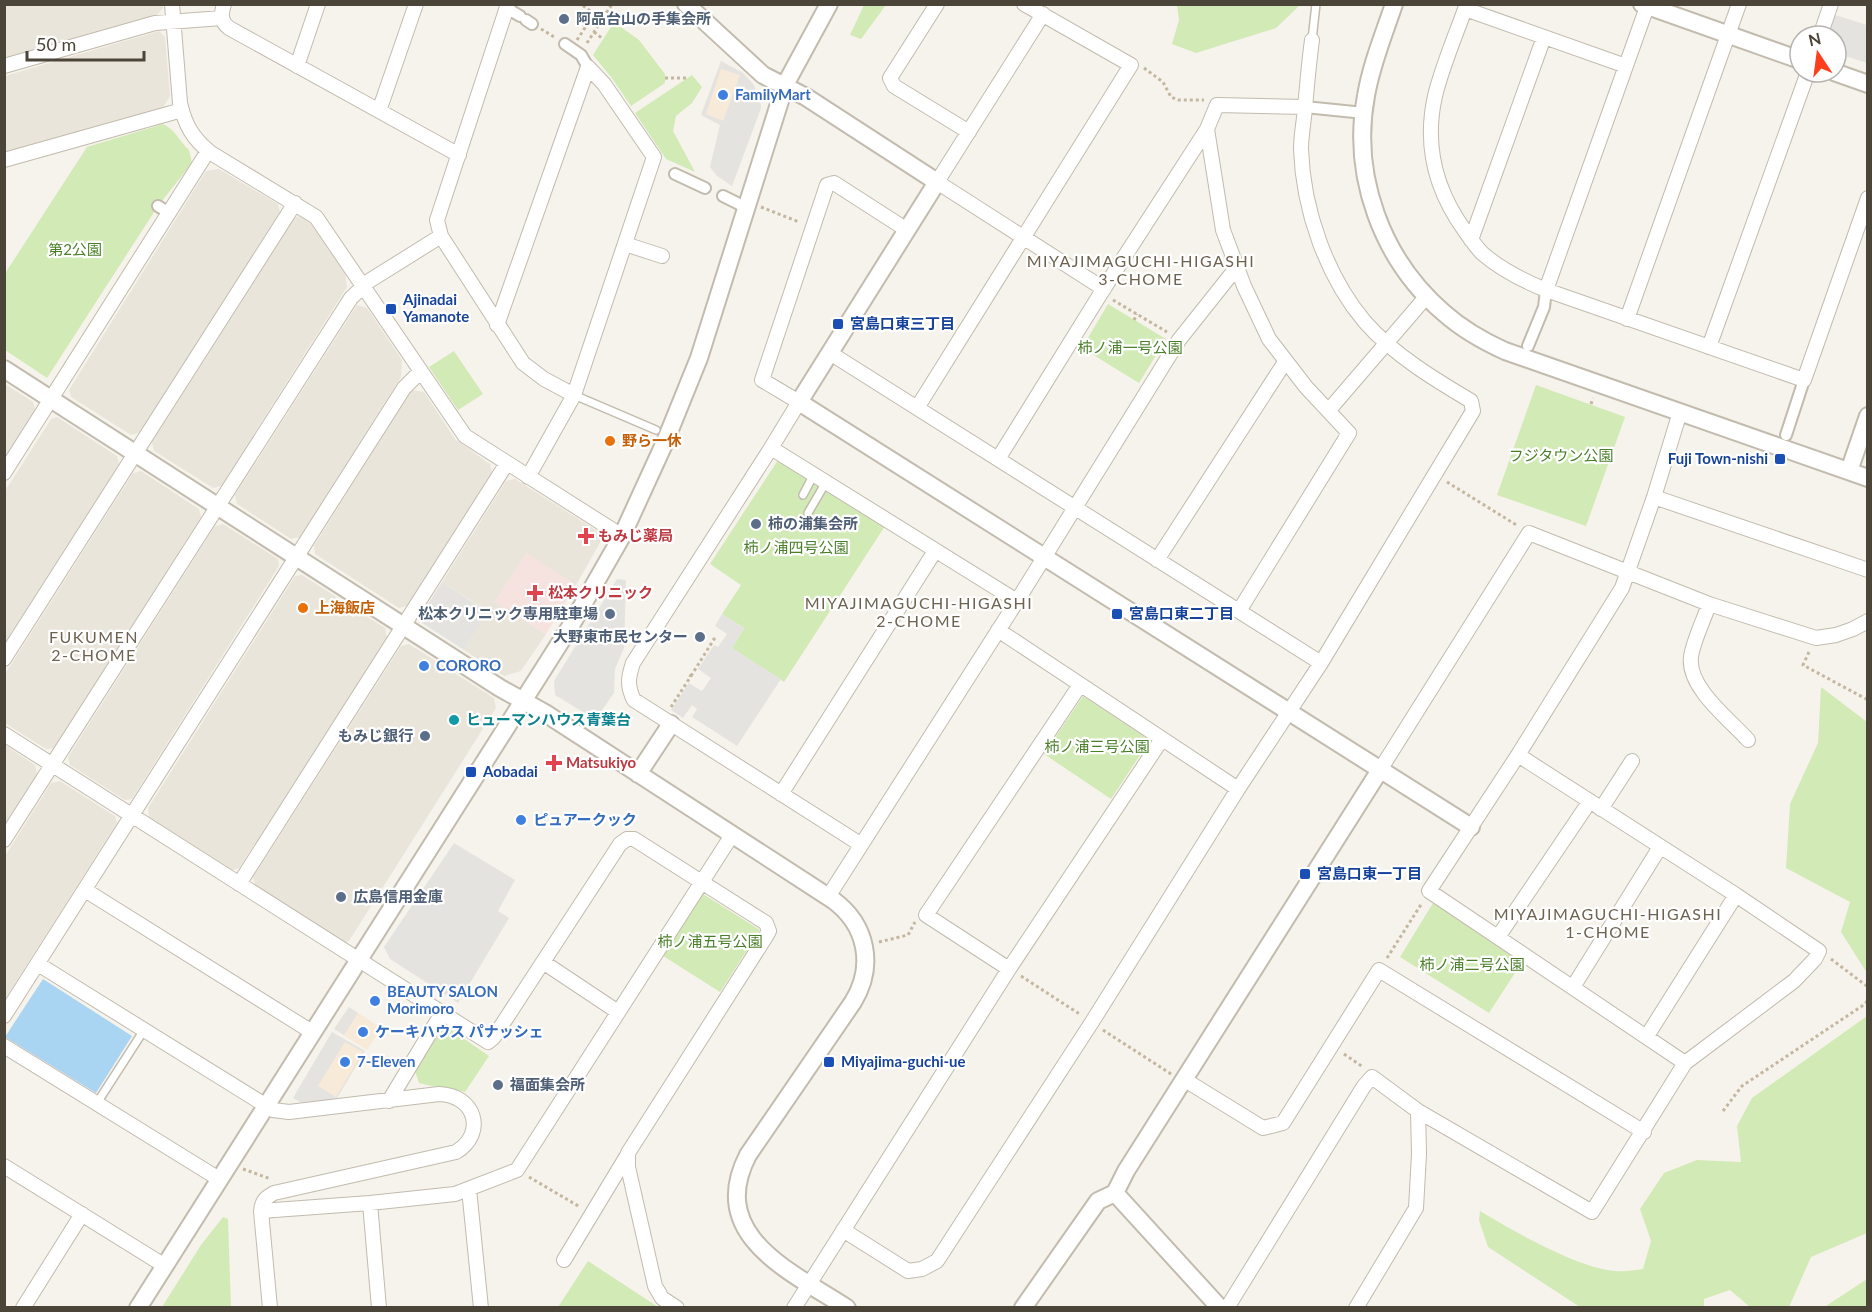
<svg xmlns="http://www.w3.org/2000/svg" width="1872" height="1312" font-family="Lato,'Noto Sans JP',sans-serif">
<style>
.residential{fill:#eae5da}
.commercial{fill:#f7ead8}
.medical{fill:#f6e3e0}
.green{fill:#d2eab5}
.parking{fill:#e5e3e0;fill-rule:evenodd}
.water{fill:#a9d4f2}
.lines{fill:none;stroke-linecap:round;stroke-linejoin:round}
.service-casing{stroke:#c2bbae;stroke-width:10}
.pedestrian-casing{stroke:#c2bbae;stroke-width:14}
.minor-casing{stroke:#c2bbae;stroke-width:16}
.tertiary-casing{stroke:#c2bbae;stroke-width:20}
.path{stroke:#c4b79f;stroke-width:3;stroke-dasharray:3 3;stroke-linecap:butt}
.service{stroke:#fff;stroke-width:7}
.pedestrian{stroke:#fff;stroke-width:10}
.minor{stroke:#fff;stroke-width:14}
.tertiary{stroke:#fff;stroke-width:16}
.service-dot{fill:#5c6f8a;stroke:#fff;stroke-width:2}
.shop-dot{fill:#3f7fe0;stroke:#fff;stroke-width:2}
.transit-dot{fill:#1a4fb4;stroke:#fff;stroke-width:2}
.food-dot{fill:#e8710a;stroke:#fff;stroke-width:2}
.health-dot{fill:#e0444e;stroke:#fff;stroke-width:2}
.culture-dot{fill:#0f9aa8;stroke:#fff;stroke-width:2}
.labels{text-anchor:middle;stroke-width:4.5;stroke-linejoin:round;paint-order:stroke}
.service-label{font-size:15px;font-weight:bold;fill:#4e5e75;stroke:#fff;text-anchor:start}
.shop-label{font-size:15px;font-weight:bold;fill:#366cbe;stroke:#fff;text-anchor:start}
.park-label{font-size:15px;fill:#4a7f2a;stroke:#fff}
.transit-label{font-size:15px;font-weight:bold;fill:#164399;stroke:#fff;text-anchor:start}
.food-label{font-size:15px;font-weight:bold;fill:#c56008;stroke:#fff;text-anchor:start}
.health-label{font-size:15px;font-weight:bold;fill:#be3a42;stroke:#fff;text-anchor:start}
.culture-label{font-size:15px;font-weight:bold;fill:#0d838f;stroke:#fff;text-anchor:start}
.neighbourhood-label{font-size:16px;letter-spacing:1.5px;fill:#6e6250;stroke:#fff}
</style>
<rect width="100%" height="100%" fill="#f6f3ec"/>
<path class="residential" d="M5,4H162L163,8L157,15L5,58Z
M159,31L165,37L170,96L161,111L5,155V76Z
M219,169L278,204L280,212L139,433L131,435L71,397L69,390L206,171Z
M298,216L303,217L311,224L345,274L347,287L221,486L213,488L154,451L152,442L294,219Z
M357,305L367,308L402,360L401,377L300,537L291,539L237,504L235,495Z
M5,384L33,402L35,409L5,456Z
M411,390L424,392L455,439L490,464L492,472L407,606L399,608L315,554L314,546Z
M57,417L117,456L119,464L5,643V491L51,419Z
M141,471L199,509L201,517L54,748L46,749L5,723V674L133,473Z
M515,479L596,530L601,541L576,585L526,554L495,602L546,634L521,671L504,676L464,650L488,611L442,582L506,481Z
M223,524L278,559L279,566L132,799L125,800L70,765L68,757L215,526Z
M302,575L385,628L387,639L239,868L232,870L149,817L148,808L295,576Z
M409,644L494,698L496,708L349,941L345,942L255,885L253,877L401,646Z
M5,745L35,765L37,774L5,825Z
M60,781L115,816L117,823L5,999V856L51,783Z"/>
<path class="commercial" d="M721,61L743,73L753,84L760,98L761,108L732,186L717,176L710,167L720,125L701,115Z
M349,1007L381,1028L367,1050L334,1029Z
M332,1032L365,1051L337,1098H293Z"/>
<path class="medical" d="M526,553L576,585L546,634L495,602Z"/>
<path class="green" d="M864,5H886L861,39L850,35Z
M1177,5L1299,4V6L1276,28L1196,53L1172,44L1179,20Z
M614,22L639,40L665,74V83L631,106L611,77L593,55Z
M692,75L702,87L692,103L676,116L673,131L695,172L666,159L635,113Z
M163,124C177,131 178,140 189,150L192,163L158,206L47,378L5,350L4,275L87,147Z
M1108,304L1166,339L1139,383L1082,348Z
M454,351L483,394L458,410L429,367Z
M1536,385L1625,417L1586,526L1497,495Z
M778,460L885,526L784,682L732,648L744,628L722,614L741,585L710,564Z
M1821,687L1867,722V973L1841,932L1850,902L1786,868L1790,804L1818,743Z
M1083,696L1150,740L1111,799L1044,754Z
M700,892L760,930L720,992L660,954Z
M1433,903L1524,959L1489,1013L1400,957Z
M1867,1016V1233L1811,1257L1789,1307H1750L1730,1290L1704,1299V1307H1580L1488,1247L1479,1220L1480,1211C1515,1232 1576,1267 1615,1271C1624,1272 1634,1270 1643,1269L1651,1241L1640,1209L1664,1173L1697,1160L1741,1162L1737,1126L1752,1098Z
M450,1029L489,1056L465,1092C450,1087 435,1088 419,1083L415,1071L440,1030Z
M223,1217L228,1219L231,1307H162L201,1245Z
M588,1261L658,1307H558Z
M1867,1279V1306L1827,1308L1826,1306Z"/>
<path class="parking" d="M1832,14L1867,25V63L1836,53V36H1825Z
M721,61L743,73L753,84L760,98L761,108L732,186L717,176L710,167L720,125L701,115ZM721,69L740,75L723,121L706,114Z
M617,579L626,580L624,648L615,669L614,693L600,713L591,717L555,695L554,681Z
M442,582L488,612L464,650L422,623L421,615Z
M722,614L744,628L732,648L781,679L737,746L692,717L697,709L692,705L683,718L671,710L689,683L702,691L711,678L698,669L714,645L718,647L727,634L715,626Z
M454,843L515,880L498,911L509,918L458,1003L390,959L384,947Z
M349,1007L358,1013L344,1035L334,1029Z
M332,1032L365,1051L337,1098L306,1105L293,1098ZM345,1042L363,1052L336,1097L318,1086Z"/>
<path class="water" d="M43,979L132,1036L96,1093L5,1037Z"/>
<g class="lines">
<g class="service-casing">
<path id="service" d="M1312,40L1316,4
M574,395L656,430
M803,495L813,476
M808,513L822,489L824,482
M97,1103L144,1030"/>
</g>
<g class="pedestrian-casing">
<path id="pedestrian" d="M508,9L520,16
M526,20L532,24
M565,44L581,55L588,67
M1305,107L1364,113
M675,174L705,188
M723,196L745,207
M158,206L169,213
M1528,346L1544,307L1546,290
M1786,435L1804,380"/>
</g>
<g class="minor-casing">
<path id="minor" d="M172,4L180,103C185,125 193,139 211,153L316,217L465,436L622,536
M224,4C221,14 220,21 229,28L459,155
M508,4L437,220L441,236L523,363L544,379L574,395
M937,4L890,78L894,86L969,132
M1043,14L937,182L1104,289
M1820,36L1831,4
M4,66L155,23L222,18
M297,66L318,4
M1626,66L1465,9C1455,37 1442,67 1435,96C1424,145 1436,191 1465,231C1470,238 1476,247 1482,253C1500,269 1524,281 1546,290L1804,380L1868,198
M379,111L416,4
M1207,129L1223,230L1244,286L1269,339L1306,387L1349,433L1239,611
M4,160L182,110
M907,230L834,183L827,185L762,380L799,402L771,448L1017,601L1179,340L1237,267
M1471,240L1544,37
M625,244L662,256
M1546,290L1648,4
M1627,319L1739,4
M497,325L588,67L604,84L654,157L574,395L528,477
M1709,347L1808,72
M830,353L1321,663
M917,408L1131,65L1024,4
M1329,410L1426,297
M1680,412L1654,497L1622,588L1518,755L1429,891L1685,1063
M771,448L633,663C628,678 627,686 634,700L860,844
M998,459L1101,293L1207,129L1217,105L1305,107
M4,473L208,151
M1654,497L1868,570
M1157,560L1285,362
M1709,604C1704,620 1693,641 1691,657C1687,687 1729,719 1748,740
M998,630L1238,789
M4,659L295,203
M4,734L488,1042L494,1037L620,844L627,839H634L766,923L769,931L765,938L628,1153V1167L655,1286L662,1298L677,1308
M1380,770L1529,533L1709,604L1816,638L1836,635L1853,629L1868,621
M781,794L935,551
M1601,809L1632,761
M4,840L351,298L369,281L441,236
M239,884L507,463
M85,890L312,1032
M828,897L1017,601
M1498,937L1590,801
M543,962L618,1012
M38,964L273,1110L289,1112L439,1094C475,1095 487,1133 456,1152L274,1193C265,1198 262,1201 261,1211L270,1308
M1009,969L926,915L1080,685
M1573,987L1660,847
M4,1016L404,388L421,371
M1647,1036L1736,895
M4,1046L219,1179
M1185,1080L1263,1128L1283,1123L1379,970L1644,1132
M389,1101L442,1013
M4,1166L165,1266
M469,1189L481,1308
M370,1203L379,1308
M261,1211L370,1203L455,1194L517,1170L732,835
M843,1230L908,1271L922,1269L937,1261L1092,1022L1238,789L1321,663L1473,411L1471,401C1434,379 1394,355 1365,322C1326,276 1303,209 1301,149C1301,135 1304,121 1305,108C1307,85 1309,62 1312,40
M564,1260L628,1154
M23,1308L82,1214
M794,1308L1009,969L1162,739
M1227,1308L1364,1086L1372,1077L1418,1111L1592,1212L1685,1063L1794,981L1815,959L1819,951L1736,895L1518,755
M1356,1308L1416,1208L1419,1154L1418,1111"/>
</g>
<g class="tertiary-casing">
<path id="tertiary" d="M686,4L763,75L806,97L937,182L799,402L1471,827
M1394,4C1384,34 1371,65 1366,96C1351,176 1382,260 1444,313C1462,329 1483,341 1505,351L1868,478
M1642,4L1800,60
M1834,72L1868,84
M4,369L500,688L545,713L833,900C867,925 875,966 853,1002L748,1155C706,1236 792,1272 847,1308
M1849,471L1868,416
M638,774L671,724
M1115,1193L1220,1308
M138,1308L570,627L622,536L665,442L699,358L785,85L829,4
M1023,1308L1098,1201L1115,1193L1126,1171L1380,770"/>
</g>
<path class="path" d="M541,29L556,38
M594,32L603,39
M577,40L594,14L581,4
M587,43L612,4
M1144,68L1163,82L1171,97L1178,100H1204
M665,78H686
M761,207L799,222
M1113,300L1167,332
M1134,320L1137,314
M1591,404L1593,398
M1447,482L1518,526
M1809,652L1803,665L1868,700
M691,676L716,636
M671,707L691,676L689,675
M879,942L908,935L915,922
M1387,958L1422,903
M1831,959L1868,987
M1021,976L1081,1015
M1103,1030L1171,1074
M1344,1054L1363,1067
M1723,1111L1742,1086L1865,1004L1868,1000
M243,1169L271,1179
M529,1177L580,1207"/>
<use href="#service" class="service"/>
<use href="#pedestrian" class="pedestrian"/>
<use href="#minor" class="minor"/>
<use href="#tertiary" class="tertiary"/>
</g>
<g class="service-dot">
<circle cx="564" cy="19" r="6"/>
<circle cx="756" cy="524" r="6"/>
<circle cx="610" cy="614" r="6"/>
<circle cx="700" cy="637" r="6"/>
<circle cx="425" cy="736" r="6"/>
<circle cx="341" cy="897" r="6"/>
<circle cx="498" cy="1085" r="6"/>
</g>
<g class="shop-dot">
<circle cx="723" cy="95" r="6"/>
<circle cx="424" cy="666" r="6"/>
<circle cx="521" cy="820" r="6"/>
<circle cx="375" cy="1001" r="6"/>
<circle cx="363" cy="1032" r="6"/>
<circle cx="345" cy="1062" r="6"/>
</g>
<g class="transit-dot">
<rect x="385" y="303" width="12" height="12" rx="3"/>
<rect x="832" y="318" width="12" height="12" rx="3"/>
<rect x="1774" y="453" width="12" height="12" rx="3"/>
<rect x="1111" y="608" width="12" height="12" rx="3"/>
<rect x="465" y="766" width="12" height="12" rx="3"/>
<rect x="1299" y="868" width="12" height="12" rx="3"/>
<rect x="823" y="1056" width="12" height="12" rx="3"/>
</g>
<g class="food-dot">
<circle cx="610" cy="441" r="6"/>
<circle cx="303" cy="608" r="6"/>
</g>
<g class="health-dot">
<path d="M583 527h6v6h6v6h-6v6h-6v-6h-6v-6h6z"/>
<path d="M532 584h6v6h6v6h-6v6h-6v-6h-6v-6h6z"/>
<path d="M551 754h6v6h6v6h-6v6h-6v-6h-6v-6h6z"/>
</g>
<circle class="culture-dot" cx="454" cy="720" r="6"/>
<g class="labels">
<g class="service-label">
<text x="576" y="24">阿品台山の手集会所</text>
<text x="768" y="529">柿の浦集会所</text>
<text x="598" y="619" text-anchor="end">松本クリニック専用駐車場</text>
<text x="688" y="642" text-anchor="end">大野東市民センター</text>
<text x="413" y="741" text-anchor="end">もみじ銀行</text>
<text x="353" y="902">広島信用金庫</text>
<text x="510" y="1090">福面集会所</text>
</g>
<g class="shop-label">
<text x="735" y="100">FamilyMart</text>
<text x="436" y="671">CORORO</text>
<text x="533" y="825">ピュアークック</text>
<text x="387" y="997">BEAUTY SALON<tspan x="387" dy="17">Morimoro</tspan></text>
<text x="375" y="1037">ケーキハウス パナッシェ</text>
<text x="357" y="1067">7-Eleven</text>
</g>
<g class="park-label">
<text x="75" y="255">第2公園</text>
<text x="1130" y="353">柿ノ浦一号公園</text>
<text x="1561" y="461">フジタウン公園</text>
<text x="796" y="553">柿ノ浦四号公園</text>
<text x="1097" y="752">柿ノ浦三号公園</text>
<text x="710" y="947">柿ノ浦五号公園</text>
<text x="1472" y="970">柿ノ浦二号公園</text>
</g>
<g class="transit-label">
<text x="403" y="305">Ajinadai<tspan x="403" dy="17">Yamanote</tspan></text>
<text x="850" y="329">宮島口東三丁目</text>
<text x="1768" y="464" text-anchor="end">Fuji Town-nishi</text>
<text x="1129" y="619">宮島口東二丁目</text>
<text x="483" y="777">Aobadai</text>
<text x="1317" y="879">宮島口東一丁目</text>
<text x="841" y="1067">Miyajima-guchi-ue</text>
</g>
<g class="food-label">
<text x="622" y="446">野ら一休</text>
<text x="315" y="613">上海飯店</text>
</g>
<g class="health-label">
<text x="598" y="541">もみじ薬局</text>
<text x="548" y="598">松本クリニック</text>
<text x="566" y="768">Matsukiyo</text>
</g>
<g class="culture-label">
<text x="466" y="725">ヒューマンハウス青葉台</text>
</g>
<g class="neighbourhood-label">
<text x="1141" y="267">MIYAJIMAGUCHI-HIGASHI<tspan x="1141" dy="18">3-CHOME</tspan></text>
<text x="919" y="609">MIYAJIMAGUCHI-HIGASHI<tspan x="919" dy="18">2-CHOME</tspan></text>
<text x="94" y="643">FUKUMEN<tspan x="94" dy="18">2-CHOME</tspan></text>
<text x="1608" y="920">MIYAJIMAGUCHI-HIGASHI<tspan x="1608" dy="18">1-CHOME</tspan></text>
</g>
</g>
<rect width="1872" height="1312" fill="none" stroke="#4b4439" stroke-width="12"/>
<g transform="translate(1818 54) rotate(347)"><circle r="28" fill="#ffffff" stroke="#b7b4b0" stroke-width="1.5"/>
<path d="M0-4.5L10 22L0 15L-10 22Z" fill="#fc3f1d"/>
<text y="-9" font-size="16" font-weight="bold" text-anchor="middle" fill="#4b4439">N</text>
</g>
<path d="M27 51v9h117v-9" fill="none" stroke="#4b4439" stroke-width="3"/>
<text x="36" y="51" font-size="18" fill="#4b4439" stroke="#ffffff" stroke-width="4.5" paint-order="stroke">50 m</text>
</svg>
